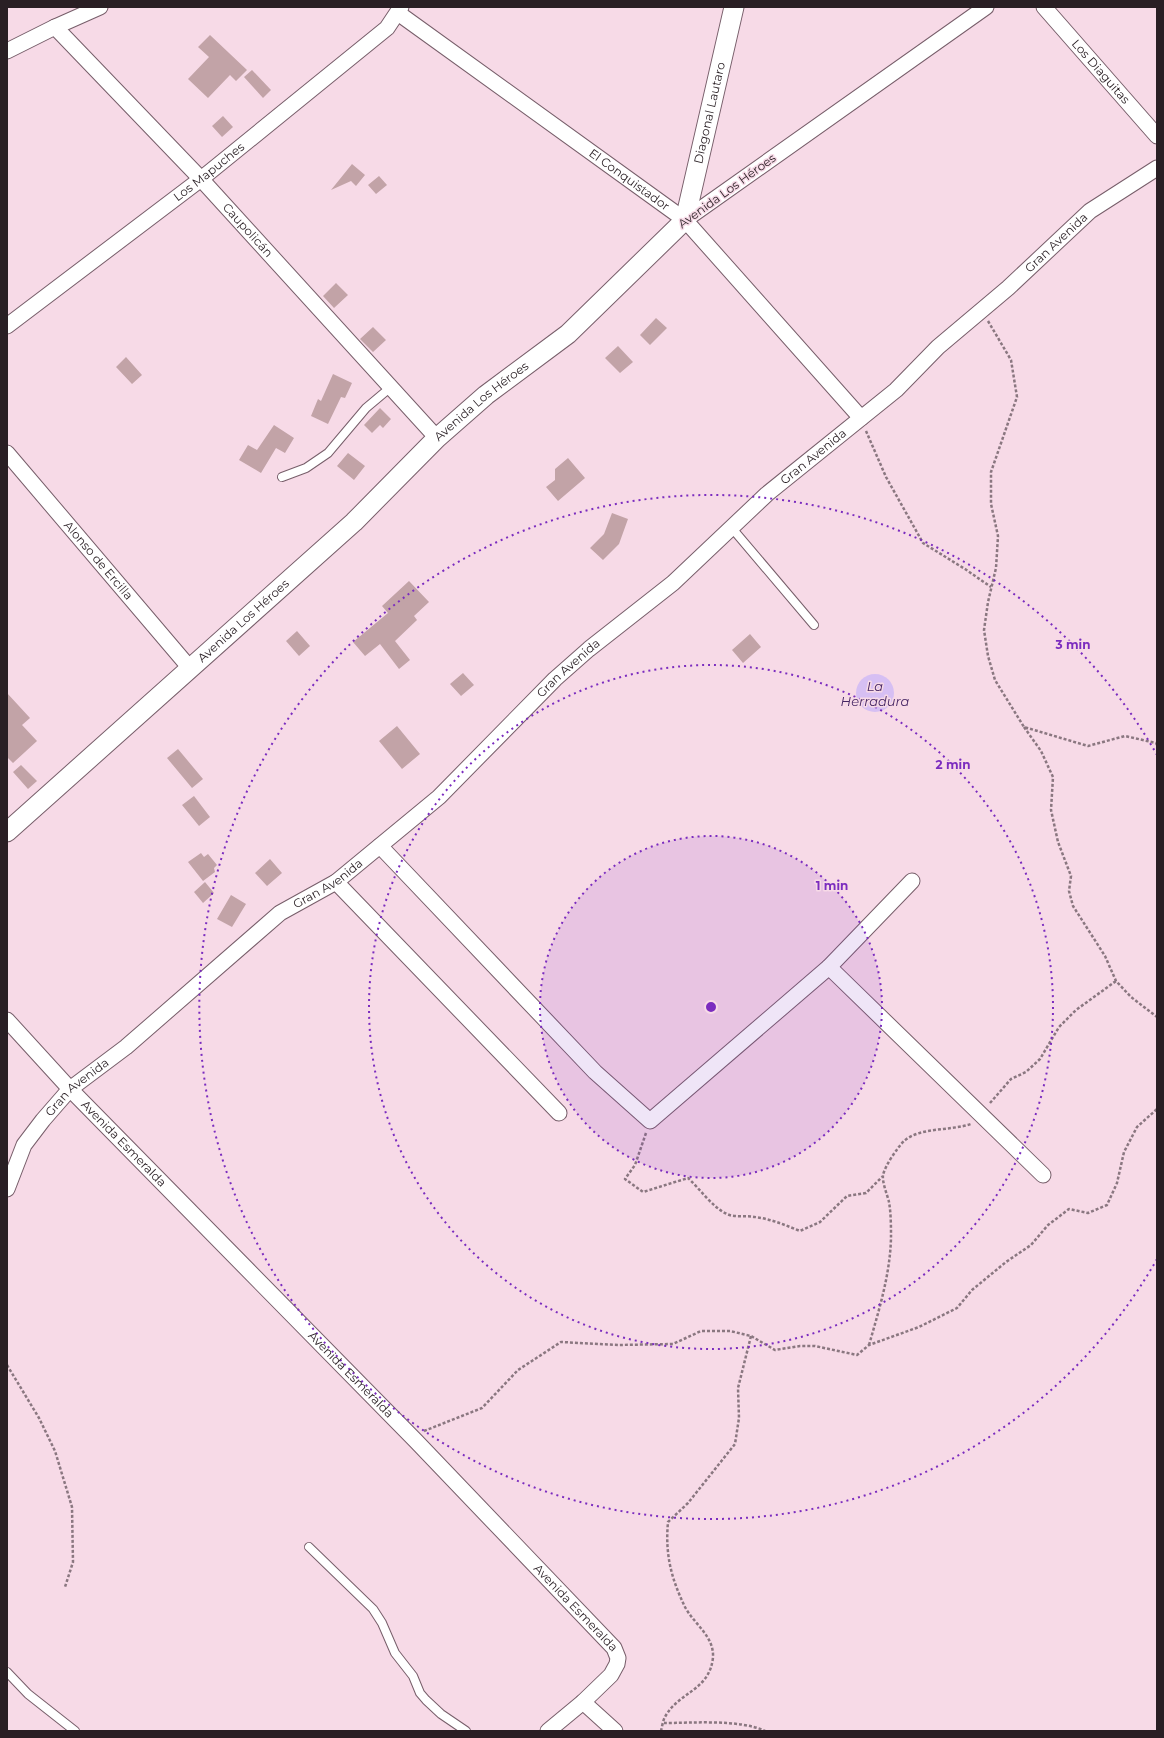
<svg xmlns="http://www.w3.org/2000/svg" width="1164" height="1738" font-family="Montserrat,sans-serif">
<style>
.water{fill:#d6bff3}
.building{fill:#c2a3a7}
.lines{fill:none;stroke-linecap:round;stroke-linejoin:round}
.service-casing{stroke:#775e6a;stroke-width:10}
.minor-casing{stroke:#775e6a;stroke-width:17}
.tertiary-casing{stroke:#775e6a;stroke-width:21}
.path{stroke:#8a7780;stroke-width:2.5;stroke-dasharray:3 2;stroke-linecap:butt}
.service{stroke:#fff;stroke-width:8}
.minor{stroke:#fff;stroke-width:15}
.tertiary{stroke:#fff;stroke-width:19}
.ring{fill:none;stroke:#7b2cbf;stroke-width:2;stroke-dasharray:2 4}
.labels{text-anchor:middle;stroke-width:3;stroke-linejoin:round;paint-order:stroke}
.street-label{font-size:12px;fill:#291f24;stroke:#f7dae7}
.water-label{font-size:13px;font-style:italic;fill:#452563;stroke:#f7dae7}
.centre{fill:#7b2cbf;stroke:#f7dae7;stroke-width:2}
.ring-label{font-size:12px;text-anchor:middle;font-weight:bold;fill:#7b2cbf;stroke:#f7dae7;stroke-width:3;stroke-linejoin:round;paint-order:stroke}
</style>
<rect width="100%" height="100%" fill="#f7dae7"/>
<path class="water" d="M856 693a19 19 0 1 1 38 0a19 19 0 1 1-38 0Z"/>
<path class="building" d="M210,35L247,70L236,81L230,75L208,98L188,79L209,57L198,47Z
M252,70L271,90L263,98L244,77Z
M223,116L233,127L222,137L212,126Z
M352,164L365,175L356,186L351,181L331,190Z
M379,176L387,185L376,194L368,185Z
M336,283L348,295L334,308L323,296Z
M656,318L667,328L650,345L640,335Z
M373,327L386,340L373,352L360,339Z
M618,346L633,362L620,373L605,358Z
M126,357L142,375L132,384L116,367Z
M333,374L352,383L345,398L341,397L328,424L311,416L318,399L321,401Z
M380,408L391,419L383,428L380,425L372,433L364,425Z
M274,425L294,438L285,453L276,448L261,473L239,460L248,445L257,450Z
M348,453L365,466L354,480L337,466Z
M568,458L585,478L558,501L546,487L555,480V469Z
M612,513L628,519L619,544L603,560L590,548L604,534Z
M409,581L429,602L414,616L417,620L395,641L410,660L399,669L380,644L365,656L353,642L388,613L382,606Z
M297,631L310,646L299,656L286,641Z
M750,634L761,647L743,663L732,650Z
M463,673L474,685L461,696L450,684Z
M7,693L30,718L22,725L37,741L13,763L7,757Z
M397,726L420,754L402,769L379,741Z
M178,749L203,779L192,788L167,758Z
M21,765L37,781L28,789L13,772Z
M194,796L210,817L199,826L182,805Z
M201,853L204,857L208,854L217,865L214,868L215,872L203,881L188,862Z
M270,859L282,873L267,886L255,873Z
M205,882L214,893L203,903L194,892Z
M231,895L246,904L232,927L217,919Z"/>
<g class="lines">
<g class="service-casing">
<path id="service" d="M282,477L306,468L328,453L366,408L391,387
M731,527L814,625
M309,1547L373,1609L382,1623L395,1653L413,1676L420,1693L426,1700L441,1714L466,1731
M7,1672L28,1694L75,1731"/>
</g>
<g class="minor-casing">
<g id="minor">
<path id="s1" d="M1044,7L1157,136"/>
<path id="s2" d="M398,13L685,220L861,418"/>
<path id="s3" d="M55,27L201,179L437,438"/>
<path d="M7,51L55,27L100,7"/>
<path d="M685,220L986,7"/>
<path id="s4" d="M7,326L201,179L387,28L401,7"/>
<path id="s5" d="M7,453L189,667"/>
<path d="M380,846L595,1072L650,1121L829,967L912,881"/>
<path d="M336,882L559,1113"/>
<path d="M829,967L1043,1175"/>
<path id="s6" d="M7,1020L70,1089L416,1441L614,1648L618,1658L617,1664L611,1675L583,1702L548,1731"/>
<path id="s7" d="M7,1189L24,1145L43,1120L70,1089L126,1047L280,913L336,882L439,797L555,679L589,649L673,583L767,494L896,390L938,347L1008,288L1090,211L1157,168"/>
<path d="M583,1702L615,1731"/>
</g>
</g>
<g class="tertiary-casing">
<g id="tertiary">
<path id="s8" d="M7,832L354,522L437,438L486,395L568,334L685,220L734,7"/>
</g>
</g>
<path class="path" d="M988,321L1011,360L1017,397L991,472V504L998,536L996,568L988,602L984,630L988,656L995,680L1024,727L1088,746L1125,736L1156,743L1157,745
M866,431L886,477L923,543L965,569L991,587
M1024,727L1041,751L1053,777L1051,810L1058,842L1071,876L1069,891L1073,906L1105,956L1116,981L1131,997L1157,1017
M990,1103L1011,1079L1026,1072L1040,1059L1059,1027L1076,1010L1116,981
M646,1133L635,1165L625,1179L643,1192L688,1178C700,1189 713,1208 727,1214C735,1218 746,1215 755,1217C771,1219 785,1225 800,1231L820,1222L847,1196L866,1193L882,1177
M869,1345C879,1310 890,1275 891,1238C891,1227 891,1213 889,1202C887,1194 882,1182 883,1175C885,1166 897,1148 904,1141C920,1127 950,1131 971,1124
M7,1365L39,1418L55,1451L72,1507L73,1562L65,1587
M424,1431L482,1408L518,1370L561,1342L618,1345L673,1344L701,1331H730L751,1336L775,1350L800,1346H815L857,1355L869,1345L919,1327L957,1308L972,1290L1006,1262L1031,1245L1048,1225L1069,1209L1088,1213L1107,1205L1117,1183L1124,1152L1137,1127L1157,1109
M664,1723C692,1723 740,1719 765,1731
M661,1731C662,1727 663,1720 665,1717C678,1692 710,1691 713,1657C714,1636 694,1624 685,1607C671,1578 665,1554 668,1522L688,1503L735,1444L739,1418L738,1388L751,1336"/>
<use href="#service" class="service"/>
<use href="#minor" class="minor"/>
<use href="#tertiary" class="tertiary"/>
</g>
<circle cx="711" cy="1007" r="171" fill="#7b2cbf" fill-opacity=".12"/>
<g class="ring">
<circle cx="711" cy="1007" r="171"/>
<circle cx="711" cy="1007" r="342"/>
<path d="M1157 1259A512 512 0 1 1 1157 755"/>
</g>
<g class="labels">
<g class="street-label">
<text dy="4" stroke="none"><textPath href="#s1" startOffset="86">Los Diaguitas</textPath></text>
<text dy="4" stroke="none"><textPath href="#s8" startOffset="1024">Diagonal Lautaro</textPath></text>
<text dy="4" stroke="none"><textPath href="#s4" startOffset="254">Los Mapuches</textPath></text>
<text dy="4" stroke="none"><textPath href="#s2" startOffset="285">El Conquistador</textPath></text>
<text transform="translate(727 191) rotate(-36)" y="4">Avenida Los Héroes</text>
<text dy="4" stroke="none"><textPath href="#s3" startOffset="280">Caupolicán</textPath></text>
<text dy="4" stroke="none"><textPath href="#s7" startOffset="1422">Gran Avenida</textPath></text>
<text dy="4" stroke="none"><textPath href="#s8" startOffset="641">Avenida Los Héroes</textPath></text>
<text dy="4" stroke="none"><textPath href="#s7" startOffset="1098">Gran Avenida</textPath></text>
<text dy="4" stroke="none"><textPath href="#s5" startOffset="141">Alonso de Ercilla</textPath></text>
<text dy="4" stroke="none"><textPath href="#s8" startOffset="317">Avenida Los Héroes</textPath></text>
<text dy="4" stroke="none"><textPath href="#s7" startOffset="774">Gran Avenida</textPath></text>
<text dy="4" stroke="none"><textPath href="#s7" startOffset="450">Gran Avenida</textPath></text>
<text dy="4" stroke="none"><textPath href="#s7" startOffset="126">Gran Avenida</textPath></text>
<text dy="4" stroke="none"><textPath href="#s6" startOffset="170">Avenida Esmeralda</textPath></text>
<text dy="4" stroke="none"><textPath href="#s6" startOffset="494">Avenida Esmeralda</textPath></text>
<text dy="4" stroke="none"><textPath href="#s6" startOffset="818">Avenida Esmeralda</textPath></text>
</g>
<g class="water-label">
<text x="875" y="691">La<tspan x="875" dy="15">Herradura</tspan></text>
</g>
</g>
<circle cx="711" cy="1007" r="6" class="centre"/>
<g class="ring-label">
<text x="1073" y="649">3 min</text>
<text x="953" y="769">2 min</text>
<text x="832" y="890">1 min</text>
</g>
<rect width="1164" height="1738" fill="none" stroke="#291f24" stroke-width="16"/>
</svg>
